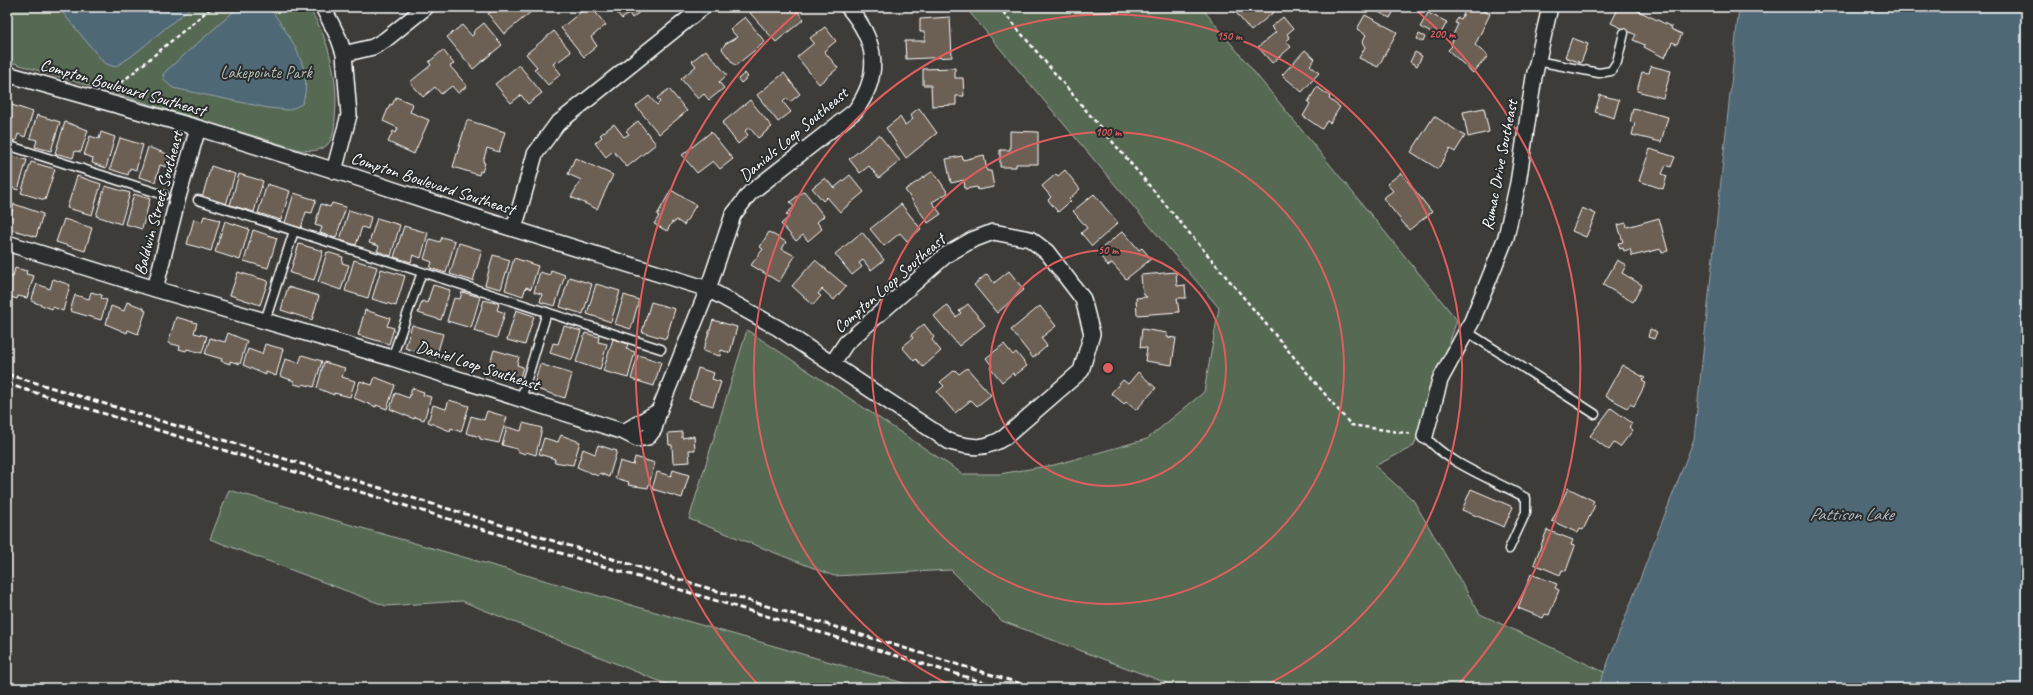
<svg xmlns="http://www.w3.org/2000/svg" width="2033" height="695" font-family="Caveat,sans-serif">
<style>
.green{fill:#566953;stroke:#aab4a9}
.water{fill:#506775;stroke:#96a4ac}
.building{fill:#6c5f52;stroke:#fff}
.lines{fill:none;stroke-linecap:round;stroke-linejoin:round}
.service-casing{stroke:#fff;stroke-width:11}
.minor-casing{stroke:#fff;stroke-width:18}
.path{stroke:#fff;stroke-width:2.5;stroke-dasharray:4 3;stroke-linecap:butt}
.service{stroke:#2a2d2e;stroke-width:8}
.minor{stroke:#2a2d2e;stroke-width:15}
.rail{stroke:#fff;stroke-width:3;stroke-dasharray:6 3;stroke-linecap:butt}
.ring{fill:none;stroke:#e05e5e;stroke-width:2}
.labels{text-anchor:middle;stroke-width:4;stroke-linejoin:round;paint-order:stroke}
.park-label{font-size:17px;fill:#b3bcb2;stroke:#2a2d2e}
.street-label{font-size:17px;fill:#fff;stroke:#2a2d2e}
.water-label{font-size:18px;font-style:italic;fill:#b0bbc1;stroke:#2a2d2e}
.centre{fill:#e05e5e;stroke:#2a2d2e;stroke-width:2}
.ring-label{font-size:12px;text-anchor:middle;font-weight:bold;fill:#e05e5e;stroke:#2a2d2e;stroke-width:4;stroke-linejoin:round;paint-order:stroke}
</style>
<rect width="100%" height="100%" fill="#3e3c39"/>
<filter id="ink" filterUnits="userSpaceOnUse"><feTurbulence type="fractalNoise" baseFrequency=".025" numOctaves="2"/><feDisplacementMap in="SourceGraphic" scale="8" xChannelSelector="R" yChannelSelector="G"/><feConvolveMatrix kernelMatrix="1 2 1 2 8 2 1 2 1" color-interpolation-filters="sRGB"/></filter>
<g filter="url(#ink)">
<path class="green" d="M7,7H308C330,39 339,81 335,119C334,129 334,138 327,145C320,152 309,151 300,150L7,61Z
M965,7H1201L1457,320L1414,446L1375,466L1413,500L1480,614L1604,672L1601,688H1180L1002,621L951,570L834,576L689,519L747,330L963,474H999L1054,465L1147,439L1204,392L1219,308Z
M229,490L921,688H676L462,601L386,606L210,539Z"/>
<path class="water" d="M58,7H191L132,56L115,67L104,63Z
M239,7H269C288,33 316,71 302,104L289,110L268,108L173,88L165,81L163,75L167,70Z
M1739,7H2026V688H1598L1694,439Z"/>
<path class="building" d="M497,7H537L504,34L488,14Z
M587,7H591L606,25L591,37L597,46L584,57L561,28Z
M612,7H646L632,18L629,13L622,19Z
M758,7H769L771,9L774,7H793L804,19L776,42L750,13Z
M1233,7H1272L1275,11L1251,31L1232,8Z
M1369,7H1396L1390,18Z
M1467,7H1475L1490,14L1475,45L1488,56L1473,73L1448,50L1452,46L1451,44L1454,38L1452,37L1458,24L1455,23L1458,18L1461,19Z
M1619,7H1630L1672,27L1671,29L1682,34L1677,44L1672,42L1665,58L1644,47L1645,45L1633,40L1636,35L1611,23Z
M1428,13L1447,22L1439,37L1420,27Z
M1365,15L1397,32L1378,67L1359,58L1365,47L1362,42L1366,35L1357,29Z
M745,17L765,42L735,66L722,49L725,44L737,37L730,29Z
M950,17L952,57L906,59L905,41H925V32H920V19Z
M1283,17L1293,29L1287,34L1290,38L1286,41L1291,47L1272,63L1258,47L1276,32L1271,27Z
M484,23L502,45L473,69L447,37L462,25L472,36L474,34L473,32Z
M825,27L836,41L824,51L838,68L819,84L797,57L814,43L810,38Z
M554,31L571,52L559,61L558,60L553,64L561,74L548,85L534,69L537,67L526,54Z
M1419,34L1425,37L1423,42L1417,39Z
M1572,38L1588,44L1581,63L1565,57Z
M443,50L454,64L450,66L467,86L458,93L452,86L441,94L435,87L423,97L410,82L431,65L429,62Z
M706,50L727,75L719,82L724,88L709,100L704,94L698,99L681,79L696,66L692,61Z
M1305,50L1315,59L1310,65L1319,73L1302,92L1282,75Z
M1415,52L1422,56L1417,66L1410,62Z
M519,65L542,93L528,104L521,95L511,103L495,84Z
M1651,66L1671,71L1663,98L1637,91L1642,72L1649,73Z
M955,68V78H963L964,96H956V105L932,106L931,85H923V69Z
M745,73L748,77L741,83L738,79Z
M784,73L800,94L790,102L787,98L783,102L791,112L778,122L757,95Z
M1317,87L1330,96L1329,99L1340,107L1330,123L1327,121L1322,129L1303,116L1310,104L1308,102Z
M669,89L687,111L659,134L636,106L649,96L657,105L660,102L657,98Z
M1600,95L1619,100L1614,118L1595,112Z
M396,97L413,104L410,112L429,120L414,154L388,142L393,131L396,133L398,128L383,121L390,104L392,105Z
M750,100L772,127L758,138L750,128L747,129L745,131L748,135L738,144L722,123Z
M9,104L33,112L25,137L18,134L16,141L7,138V112Z
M919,108L937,133L906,158L886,128L900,117L905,125L913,119L910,115Z
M1484,108L1489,132L1468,137L1463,112Z
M1633,108L1668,117L1661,142L1632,135L1635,123L1630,122Z
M37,115L60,122L51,151L35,147L37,140L30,138Z
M1434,116L1465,136L1455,152L1450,149L1438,169L1411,152Z
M467,120L505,132L499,152L487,148L483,162L485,163L482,172L480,171L479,175L453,167Z
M638,121L656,144L627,167L613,151L606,157L595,143L602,137L600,135L614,124L624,137L629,134L626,131Z
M65,122L88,130L81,152L75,151L73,158L55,153Z
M1010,131L1038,132V164H1016V167H1000V150H1010Z
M101,132L115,137L106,168L92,163L93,158L84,155L90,136L99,139Z
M711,132L733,159L720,169L713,161L697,173L682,155Z
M879,135L900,161L879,178L869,166L860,173L849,159Z
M120,138L143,145L136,170L130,168L128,175L110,169Z
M148,147L170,155L166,167L160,165L155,182L139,177Z
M1650,149L1675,157L1671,167L1666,165L1662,174L1667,176L1663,189L1639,181Z
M984,155L987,171H991L994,187L978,190L977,187L965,189L964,180L951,183L946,159L962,156L963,160Z
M11,156L27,160L18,190L7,186V168Z
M575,158L613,175L597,209L571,197L581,180L568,174Z
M31,162L55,169L45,200L21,193Z
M211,166L235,174L226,205L202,198Z
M1065,170L1080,189L1069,199L1071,201L1058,212L1048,200L1051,197L1042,186L1056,174L1058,176Z
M933,171L948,193L932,202L941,214L928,223L905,190Z
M1401,173L1432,212L1409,230L1383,198L1393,191L1387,184Z
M239,174L263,181L254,212L230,205Z
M850,175L864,192L840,212L827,197L823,201L812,188L825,178L834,188Z
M77,176L101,184L92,215L67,208Z
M267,184L290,191L281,220L258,213Z
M105,186L130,193L121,224L96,216Z
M671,190L696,205L684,225L676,220L674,223L672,222L667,231L654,224L659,216L657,215Z
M804,191L824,216L817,222L822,229L808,241L803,235L796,241L781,224L789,217L786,214L794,207L790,202Z
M294,193L316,200L312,213L306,212L301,228L285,223Z
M134,194L150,199L142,229L125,224Z
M1094,194L1118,223L1092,246L1081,233L1087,228L1073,211Z
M332,203L346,207L336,238L320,233L322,227L315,225L321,204L330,207Z
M14,204L43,214L36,237L7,228Z
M901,204L921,229L907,241L900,233L884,246L870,229Z
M1582,208L1596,214L1586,237L1572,231Z
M349,210L371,217L368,229L362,227L356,245L340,240Z
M204,216L220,220L211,251L187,244L194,219L202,222Z
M377,218L400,225L391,256L377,251L379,246L369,243Z
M1659,218L1668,251L1662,252L1661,249L1632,256L1630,249L1624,251L1623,248L1620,249L1618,243L1623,242L1618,225L1626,223L1627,227Z
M64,219L92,228L85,251L56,242Z
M225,221L249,229L240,260L215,252Z
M404,226L428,233L421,258L413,255L411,262L394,257Z
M253,230L277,238L268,268L244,261Z
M1123,231L1139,250L1142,248L1151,259L1126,279L1112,263L1108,266L1097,252Z
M769,232L786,242L782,249L795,256L779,282L751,265L763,249L760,247Z
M862,232L884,260L871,270L863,260L859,263L862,267L852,275L835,254Z
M442,237L455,241L446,273L430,268L432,262L424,259L430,239L440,242Z
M459,243L482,250L473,281L450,274Z
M299,244L323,251L314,280L290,273Z
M327,252L343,257L342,263L349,265L341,290L318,282Z
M493,255L510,260L501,289L485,285Z
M514,258L538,266L531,289L526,287L523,296L505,290Z
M354,260L377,267L368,298L345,291Z
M815,260L846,286L834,300L822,289L818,294L821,296L813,305L792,286Z
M1617,260L1626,265L1622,273L1642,285L1633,302L1603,285Z
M15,268L27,271L26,274L34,276L27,298L18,296L17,299L8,296L9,293H7V276L13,277Z
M381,269L405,276L396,306L372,299Z
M551,270L565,275L555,306L540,302L542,294L534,292L540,272L550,275Z
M1009,271L1024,290L997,313L974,285L987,274L994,283Z
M238,272L268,281L260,305L230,295Z
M1176,272L1177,286L1185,285L1186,298H1177L1179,312L1137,315L1136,298L1147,297L1144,295L1142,287L1141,275Z
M569,277L592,284L583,314L560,307Z
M53,279L70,285L63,311L53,307L52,309L31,301L37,284L50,289Z
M596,284L620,291L611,322L587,314Z
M433,285L450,290L441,320L418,313L422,301L427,303Z
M288,287L319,296L312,320L281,310Z
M91,292L102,295L101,298L107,300L101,320L70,311L75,295L89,299Z
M462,292L480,297L471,328L447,321L454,298L460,299Z
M624,295L639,300L631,329L615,324Z
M484,300L499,304L497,310L505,313L497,338L474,331Z
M127,302L144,308V310L146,311L138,334L128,330L127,333L106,324L111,306L124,311Z
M651,302L675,309L666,339L642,332Z
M968,304L985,325L959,346L934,316L947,305L956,317L961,313L959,311Z
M1040,306L1056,326L1041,338L1047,346L1033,358L1011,330Z
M365,310L390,318L387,326L394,328L389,344L358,335Z
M516,310L534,316L525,345L507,340Z
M176,317L197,323L194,333L207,336L202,353L187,349L186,351L179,349L180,346L168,343Z
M713,320L737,327L730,353L721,350L720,356L703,351Z
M924,324L934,337L932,340L941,351L923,367L916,359L914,361L902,347L913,338L911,335Z
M412,325L443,334L436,358L405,348Z
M564,326L581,331L572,360L550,353L553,343L558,344Z
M1142,329L1167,333V337L1176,338L1172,365L1145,361L1147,348L1140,347Z
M1650,329L1657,332L1654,339L1648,337Z
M228,333L247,341L240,364L230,361V364L221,361L222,359L205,354L210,338L225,342Z
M585,333L599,337L598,342L607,344L600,370L576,362Z
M613,339L628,344L626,349L635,352L628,378L603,371Z
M265,344L283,349L276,376L266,372V375L243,365L248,349L262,354Z
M1004,344L1013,355L1016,352L1027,366L1014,376L1013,373L1002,382L990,367L992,366L986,358Z
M494,350L519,357L517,365L523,367L518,384L487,374Z
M302,355L322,361L314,387L303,384L302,386L294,384V381L280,376L285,359L299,363Z
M638,355L661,362L654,386L631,379Z
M324,362L345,368L342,377L355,381L350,397L334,393V395L317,388Z
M540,364L572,374L565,398L533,388Z
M1622,365L1645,378L1642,381L1646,383L1634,406L1630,404L1628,408L1605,396Z
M698,368L714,373L712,379L721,382L713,406L689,399Z
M967,368L991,395L977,406L971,400L955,413L937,392L944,386L940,382L955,370L959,374Z
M1138,372L1156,388L1136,410L1126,402L1124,404L1111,393L1123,380L1128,384Z
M375,377L395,385L387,409L376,405V407L354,398L360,381L372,385Z
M412,388L424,392L423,395L431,397L424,420L415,417L414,419L390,409L395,393L409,398Z
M449,400L469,406L461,432L451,428L450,431L428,422L433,405L446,409Z
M1611,408L1632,423L1629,427L1633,430L1620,447L1614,443L1609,450L1590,436Z
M487,411L507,417L499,443L480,439V437L466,433L471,416L484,420Z
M523,423L542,428L536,455L526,452L525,454L517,451V449L502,445L507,427L521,431Z
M682,432V438L694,436L695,450H689L690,462L673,463L672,445H669L668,433Z
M561,435L580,442L573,465L554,462L555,459L539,454L544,438L558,442Z
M598,445L617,451L609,477L600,473L598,476L577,467L583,449L595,454Z
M635,457L655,463L648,488L628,485L629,482L615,478L620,461L633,465Z
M673,470L689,475L682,498L652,489L657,472L671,476Z
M1568,488L1594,501L1592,504L1595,505L1583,530L1580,529L1578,533L1552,521Z
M1471,489L1513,507L1504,527L1462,510Z
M1547,530L1573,540L1571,545L1575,546L1566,571L1562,570L1560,575L1534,564Z
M1531,574L1557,584L1555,588L1559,590L1549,615L1545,614L1543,618L1518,608Z"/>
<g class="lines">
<g class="service-casing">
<path id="service" d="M1537,61L1599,73L1611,71L1617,62L1624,33
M7,145L164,195
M198,200L661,349
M265,321L294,231
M1466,331L1595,414
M392,358L422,272
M521,399L547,312
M1425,436C1446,463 1495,480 1526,498V512L1509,549"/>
</g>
<g class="minor-casing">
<path id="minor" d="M323,7L339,39L344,54L349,115L334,171
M344,54L373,47L385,40L426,7
M7,74L198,128L352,176L491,222L708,289L778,328L832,364
M514,229L535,154L557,124L703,7
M993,232L1030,239L1047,252L1083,299L1092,334L1081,371L1005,437C985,450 972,448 950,442L832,364L846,343L946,255L972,240Z
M7,243L155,289L392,358L624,432L638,439L648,437L654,429L659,411L708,289L733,215L750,193L855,111C882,74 877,41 848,7
M155,289L178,197L198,128
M624,432L659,411
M1425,436L1440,380L1472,321L1506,237L1518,183L1534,77L1550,7"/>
</g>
<path class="path" d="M999,7L1351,425L1412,434
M116,87L212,7"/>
<use href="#service" class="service"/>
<use href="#minor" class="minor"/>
<path class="rail" d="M7,374L1035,688
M7,384L1002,688"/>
</g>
</g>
<g class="ring">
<circle cx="1108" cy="368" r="118"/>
<circle cx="1108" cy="368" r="236"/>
<path d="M956 688A354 354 0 1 1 1260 688"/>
<path d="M760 687A472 472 0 0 1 801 9M1415 9A472 472 0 0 1 1456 687"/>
</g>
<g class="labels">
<g class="park-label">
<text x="266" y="78">Lakepointe Park</text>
</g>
<g class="street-label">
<text transform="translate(123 87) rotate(16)" y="6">Compton Boulevard Southeast</text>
<text transform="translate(793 134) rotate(-40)" y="6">Danials Loop Southeast</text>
<text transform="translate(1499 165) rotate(-79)" y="6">Rumac Drive Southeast</text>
<text transform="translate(433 183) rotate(18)" y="6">Compton Boulevard Southeast</text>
<text transform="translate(158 203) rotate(-75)" y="6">Baldwin Street Southeast</text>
<text transform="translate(889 283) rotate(-41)" y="6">Compton Loop Southeast</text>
<text transform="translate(478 365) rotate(18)" y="6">Daniel Loop Southeast</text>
</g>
<g class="water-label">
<text x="1851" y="520">Pattison Lake</text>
</g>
</g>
<circle cx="1108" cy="368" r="6" class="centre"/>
<g class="ring-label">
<text x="1442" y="38">200 m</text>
<text x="1229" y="40">150 m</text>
<text x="1108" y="136">100 m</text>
<text x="1108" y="254">50 m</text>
</g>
<rect width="2033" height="695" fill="none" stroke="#2a2d2e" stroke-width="24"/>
<rect x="12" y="12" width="2009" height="671" fill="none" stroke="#fff" stroke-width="1.5" filter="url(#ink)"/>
</svg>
